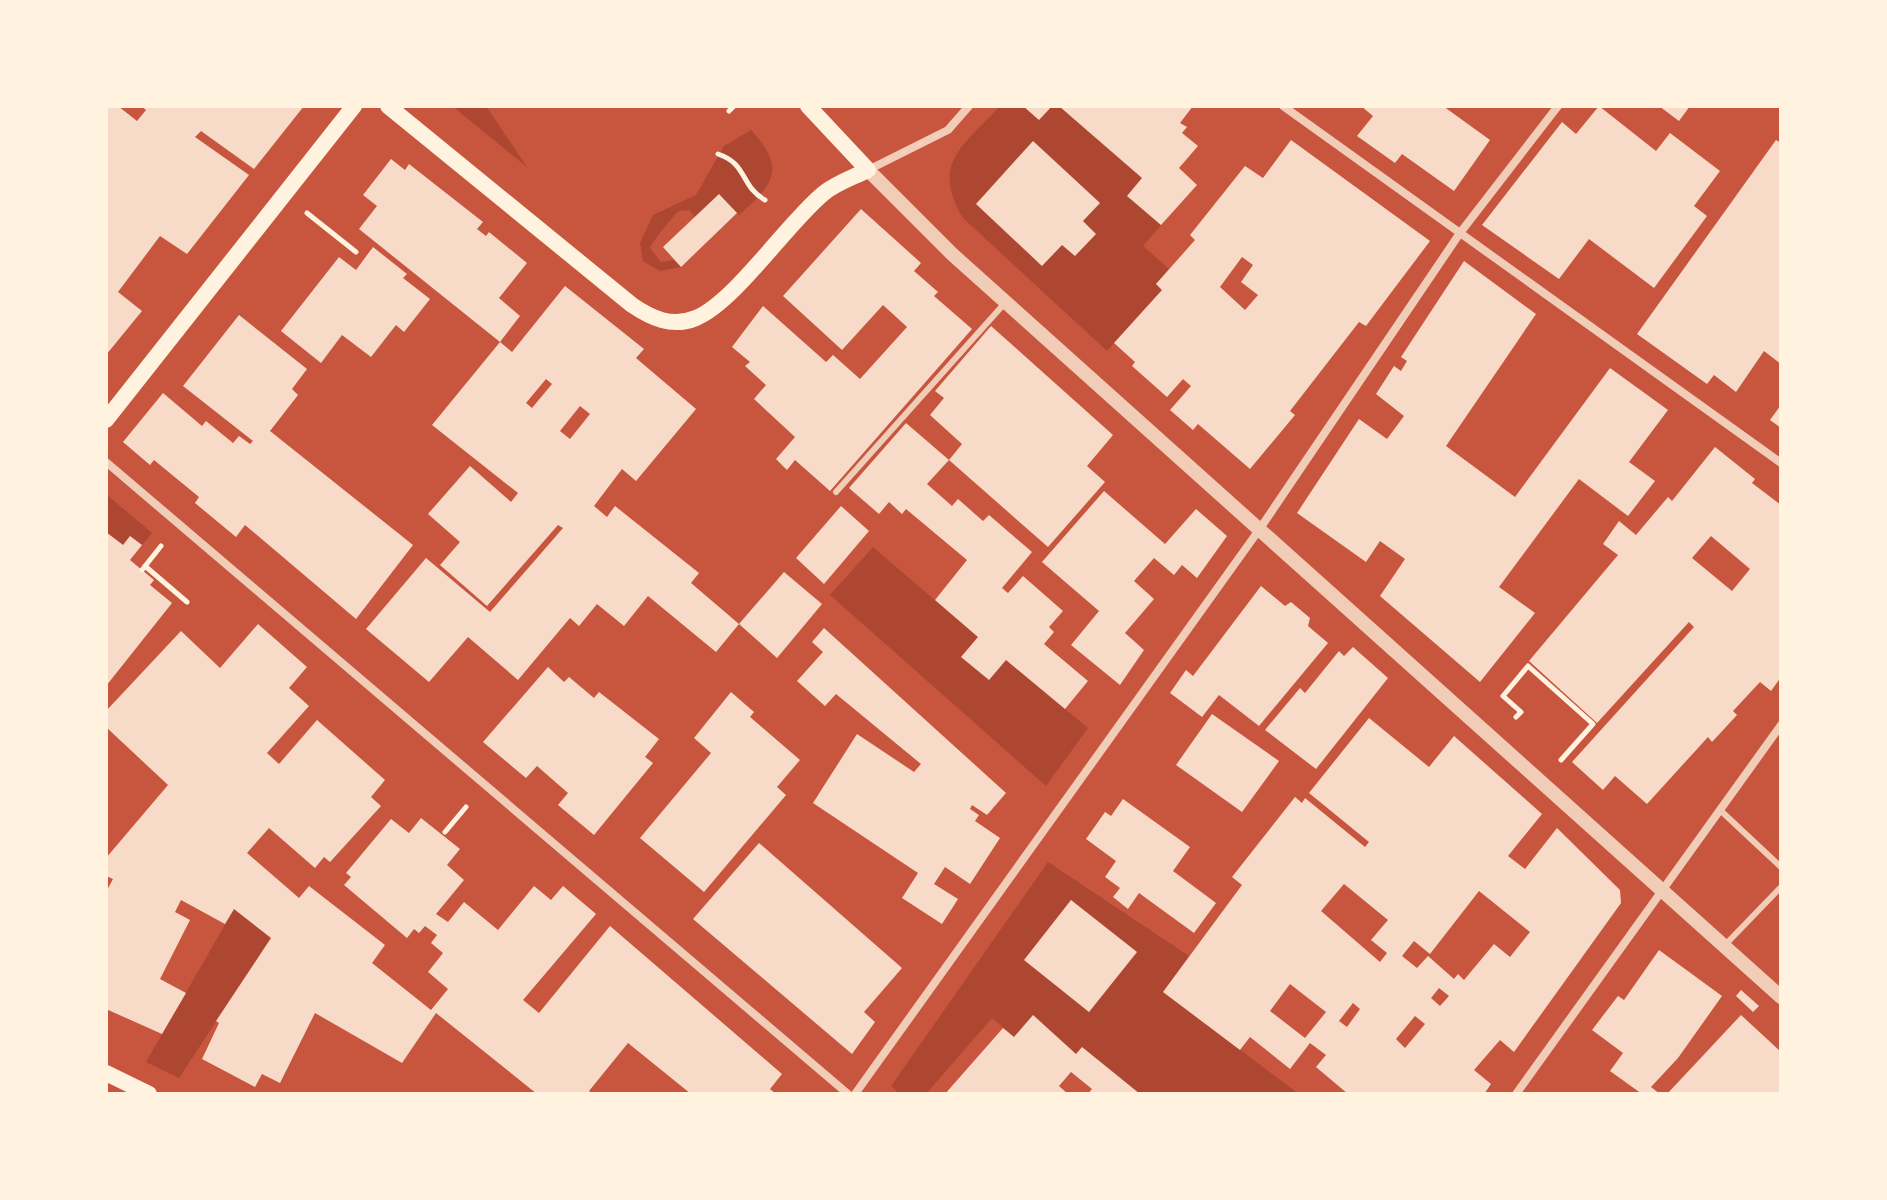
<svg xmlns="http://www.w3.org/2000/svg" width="1887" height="1200" font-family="Barlow,sans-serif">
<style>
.green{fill:#ae4732;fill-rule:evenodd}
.building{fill:#f7dbc8;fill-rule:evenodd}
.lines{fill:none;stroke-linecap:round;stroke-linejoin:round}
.path{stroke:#fff3e0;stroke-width:5}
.service{stroke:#f1ccb7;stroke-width:6}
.minor{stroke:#f1ccb7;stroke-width:8}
.tertiary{stroke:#f1ccb7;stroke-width:14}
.secondary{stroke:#fff3e0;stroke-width:16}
</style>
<rect width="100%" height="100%" fill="#c8553d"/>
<path class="green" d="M452,106H486L527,167Z
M1000,106H1023L1039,120L1052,106H1059L1142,178L1127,196L1161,225L1143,246L1169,269L1156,284L1162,290L1107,351L963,218C930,163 964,145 1000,106Z
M751,130C787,169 773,185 739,215L719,195L695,217L689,210L679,211C673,216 652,242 650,248L661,262L674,260L681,267L660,271L643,261L640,243L653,215L696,195L724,146Z
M106,494L152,533L142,545L130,536L123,545L106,532Z
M873,547L978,637L962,657L1006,660L1088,728L1046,786L830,595Z
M1048,862L1189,956L1163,992L1295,1091L1293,1094H1140L1083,1048L1076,1054L1014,1037L992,1018L926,1094H900L891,1086ZM1136,952L1089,1012L1024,960Z
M234,909L271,938L179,1078L146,1062Z"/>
<path class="building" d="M106,106H118L137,121L146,110L141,106H304L254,169L201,131L195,137L249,175L187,254L160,236L118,292L142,311L106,355Z
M1023,106H1052L1039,120Z
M1059,106H1193L1180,123L1187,127L1182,133L1198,146L1179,168L1197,185L1161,225L1127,196L1142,178Z
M1361,106H1443L1490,140L1454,191L1402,154L1395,163L1357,136L1373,116Z
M1599,106L1656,151L1670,133L1720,171L1694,206L1707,216L1654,288L1589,239L1559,279L1482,225L1562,122L1576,134Z
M1659,106H1690L1679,121Z
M1291,140L1430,241L1366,326L1359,322L1290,411L1295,415L1250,469L1198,424L1193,430L1170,410L1191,386L1183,379L1167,397L1132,366L1135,362L1114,343L1162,290L1156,284L1195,240L1190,235L1245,166L1263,178ZM1242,257L1253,265L1241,282L1258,295L1245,310L1220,287Z
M1776,140L1781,143V364L1764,351L1736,392L1714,375L1707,384L1637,334Z
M1033,141L1100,203L1083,221L1096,234L1075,256L1062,245L1042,266L976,204Z
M391,159L405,170L409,164L483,222L477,229L486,236L489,232L527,263L499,298L520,316L500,342L359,229L377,206L363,195Z
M719,194L737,213L681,267L663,247Z
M861,209L921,263L914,271L938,292L934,296L972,329L830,491L795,460L787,470L776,459L795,437L754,399L766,385L745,366L750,362L732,347L763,306L826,362L833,355L860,379L907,327L883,305L842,350L783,296Z
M373,247L407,274L403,278L430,299L404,332L396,325L371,357L342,335L321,363L281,331L339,257L356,270Z
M1464,261L1536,314L1446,446L1515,497L1610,368L1668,410L1629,462L1655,481L1628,516L1579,479L1499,587L1535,613L1480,682L1380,596L1405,559L1380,541L1366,562L1297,513L1359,419L1387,439L1404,416L1376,394L1394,366L1401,371L1407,361L1401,357Z
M565,286L644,349L636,358L696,409L636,481L622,469L594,506L607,517L615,506L699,573L691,583L739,624L716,652L648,596L624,626L597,604L579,626L570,618L518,680L468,637L429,682L366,629L426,558L490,612L563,528L558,525L487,606L440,565L460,542L428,514L470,466L511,502L518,493L432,425L500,342L512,352ZM546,379L552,384L532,408L526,403ZM580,406L590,414L570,439L560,431Z
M239,315L307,369L292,389L298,395L270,431L413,545L356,619L245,525L236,537L195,503L199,497L154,460L150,465L123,442L163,393L202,426L206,421L233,443L239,436L250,444L253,441L183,386Z
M991,326L1113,435L1087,466L1105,482L1048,547L949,460L962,444L930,415L944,398L935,391Z
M1781,405V428L1770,420Z
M906,423L949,460L927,484L952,506L958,499L983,521L989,515L1032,552L1002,588L1008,593L1023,576L1063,611L1049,627L1054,632L1044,644L1088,681L1065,709L1006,660L989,680L961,657L978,637L935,600L967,560L906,509L902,514L889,502L879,514L849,488Z
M1715,447L1755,479L1752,483L1781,505V677L1771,691L1760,682L1733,711L1737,715L1712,742L1708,737L1647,804L1615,776L1603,790L1572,762L1694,627L1689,622L1597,723L1529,661L1618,555L1603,544L1619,521L1636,535L1668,497L1672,501ZM1711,536L1750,569L1732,591L1692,558Z
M1104,491L1165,544L1196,509L1227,536L1197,578L1182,565L1174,575L1154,558L1134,581L1154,599L1125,633L1144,650L1120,685L1071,645L1099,611L1042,562Z
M841,506L869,531L824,584L796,558Z
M106,532L123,545L130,536L142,545L130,560L154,580L150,585L172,603L106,686Z
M784,572L822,604L777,658L739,624Z
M1261,586L1285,606L1291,602L1310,618L1308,626L1328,643L1259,726L1219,695L1202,717L1170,693L1186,670L1193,676Z
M258,624L307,667L289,688L309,706L267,753L279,764L317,720L385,780L371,797L381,806L330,862L324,857L315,868L269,828L247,853L299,898L309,886L385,945L372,963L431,1010L448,989L428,972L443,953L431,943L437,935L425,926L419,933L414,929L407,938L344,885L351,877L346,873L391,819L409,833L421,818L460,849L447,865L464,880L436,914L448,922L464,902L498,930L534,886L551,900L563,886L596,914L523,1000L539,1013L610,926L782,1074L770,1089L776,1094H691L628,1043L589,1091L594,1094H537L436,1013L402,1063L315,1013L280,1083L262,1074L255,1087L202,1059L219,1023L216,1021L271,938L234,909L225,924L181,900L175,912L190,920L160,979L186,993L162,1034L106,1009V892L113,879L106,876V858L168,785L106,727V711L181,631L220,668Z
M824,628L1006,793L987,815L972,805L970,809L979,815L975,821L1000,838L970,884L945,867L934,884L958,899L942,924L902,898L918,873L813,803L857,734L914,772L921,764L836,694L825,706L797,681L823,652L812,642Z
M1353,647L1388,678L1316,769L1265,730L1300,688L1305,693L1339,651L1344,656Z
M548,667L564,682L569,677L594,698L599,692L659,739L645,757L653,763L594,835L558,805L568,793L537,766L526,778L483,742Z
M731,692L754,712L750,717L800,760L777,787L786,795L704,892L640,838L711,753L694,738Z
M1212,714L1279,761L1242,812L1176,765Z
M1369,718L1429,767L1454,736L1542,814L1508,856L1525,869L1557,828L1620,890L1621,903L1514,1052L1500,1040L1474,1070L1491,1084L1484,1094H1348L1316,1067L1326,1055L1310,1043L1290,1069L1250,1037L1240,1050L1163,992L1242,885L1232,877L1295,797L1302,803L1305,798L1365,847L1369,842L1309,793ZM1344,884L1388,920L1371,940L1387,953L1380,962L1321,911ZM1479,891L1530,932L1510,957L1494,944L1464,980L1458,974L1454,979L1428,956L1417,968L1402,956L1414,941L1430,954ZM1290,984L1326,1012L1305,1038L1270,1011ZM1439,988L1449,996L1440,1006L1431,998ZM1353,1003L1360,1009L1347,1027L1339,1021ZM1415,1016L1425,1024L1405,1048L1396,1039Z
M1123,799L1190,847L1173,871L1216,903L1194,933L1139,893L1128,909L1113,897L1120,888L1105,877L1116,861L1086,839L1105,812L1111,816Z
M759,843L902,968L864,1012L875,1022L852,1054L693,919Z
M1071,900L1137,952L1089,1012L1024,960Z
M1659,950L1722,996L1678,1058L1651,1087L1660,1094H1642L1610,1071L1623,1053L1592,1030L1618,996L1624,1000Z
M1741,990L1759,1006L1753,1012L1736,996Z
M1033,1015L1076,1054L1082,1047L1140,1094H1088L1092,1089L1071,1072L1059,1086L1068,1094H945L1003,1028L1014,1037Z
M1741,1015L1781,1052V1094H1667Z"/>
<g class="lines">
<path class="path" d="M729,111L734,106
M718,154C748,164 740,186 765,200
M307,213L356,252
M145,566L187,602
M142,570L161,546
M1516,717L1521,712L1503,696L1528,666L1593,724L1561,760
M445,832L466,807"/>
<path class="service" d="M836,492L1004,304
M1720,810L1781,867
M1725,945L1781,887"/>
<path class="minor" d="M1283,106L1781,463
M868,170L948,130L969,106
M106,462L848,1094
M855,1094L1259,530L1460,233L1558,106
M1516,1094L1781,725"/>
<path class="tertiary" d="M868,170L952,254L1781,997"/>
<path class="secondary" d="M388,106L632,305C651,318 672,328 696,318C735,302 788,222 824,193C836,183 854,177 868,170L808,106
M106,420L354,106
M106,1073L149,1094"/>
</g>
<rect width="1887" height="1200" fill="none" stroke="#fff3e0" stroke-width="216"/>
</svg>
